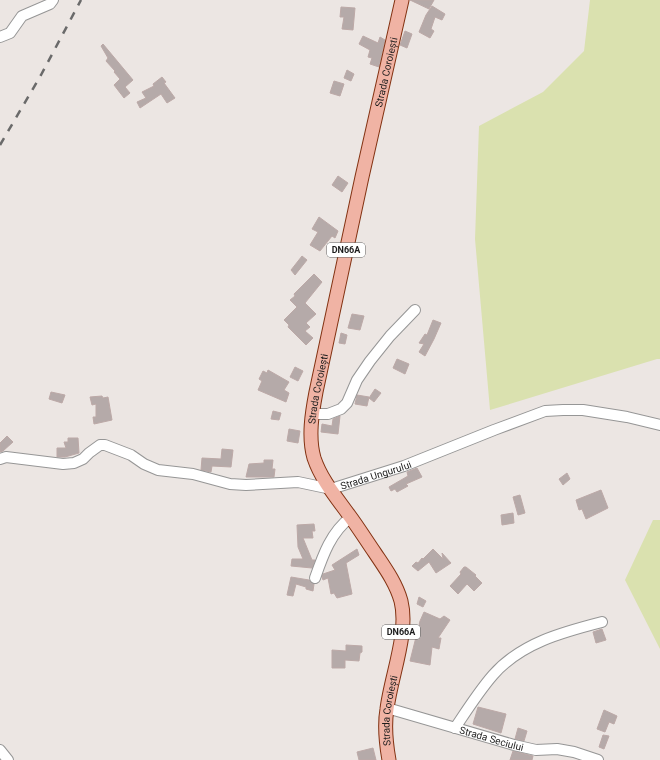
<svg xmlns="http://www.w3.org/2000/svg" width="660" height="760" font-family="Roboto,sans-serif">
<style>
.grass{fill:#dae1af}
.building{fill:#b5aaa9;stroke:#bca9a7}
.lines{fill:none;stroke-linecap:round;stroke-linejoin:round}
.minor-casing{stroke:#969696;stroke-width:12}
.major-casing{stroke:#833212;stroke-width:15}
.minor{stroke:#fff;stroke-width:10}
.major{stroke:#f0b3a4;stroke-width:13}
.rail{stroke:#6a6a6a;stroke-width:2.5;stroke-dasharray:8 8;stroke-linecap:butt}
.labels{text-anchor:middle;stroke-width:3;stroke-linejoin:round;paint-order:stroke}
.shield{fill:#fff;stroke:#606060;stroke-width:1}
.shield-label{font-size:9px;font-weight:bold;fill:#1c1c1c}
.street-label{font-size:10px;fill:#1c1c1c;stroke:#fff}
</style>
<rect width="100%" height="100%" fill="#ece6e3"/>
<path class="grass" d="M590,0H660V359H657L490,410L475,239L479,126L543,92L584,51Z
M653,520H660V649L625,580Z"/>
<path class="building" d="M410,0H434L429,9Z
M432,6L445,14L442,20L435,17L431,29L434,31L430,38L419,32L426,15Z
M341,7L355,8L353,30L342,29L344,17H340Z
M405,31L412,34L407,48L400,45Z
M363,36L378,43L380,37L385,40L379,67L370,64L372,58L368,57L370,50L359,44Z
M103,44L133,80L125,87L130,93L124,98L114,85L120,79L114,72L115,71L106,61L108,58L101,46Z
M347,70L354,74L351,81L344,78Z
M162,77L166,82L164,83L175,98L167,103L161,94L140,108L137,102L146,98L142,92L154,86L153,84Z
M334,81L344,84L340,96L330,93Z
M338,176L348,183L342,192L332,185Z
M319,217L338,231L335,238L332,236L320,251L310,245L318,232L312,229Z
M302,256L307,260L295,275L291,270Z
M314,274L322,282L305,303L316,314L306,323L310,327L305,331L313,338L306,345L288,327L289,325L284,320L297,307L290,300L295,296L294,294Z
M352,314L364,316L360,330L348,328Z
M433,320L441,323L434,339L425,356L419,352L424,344L419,343L425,334L427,335Z
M341,333L347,335L345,344L339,343Z
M397,359L409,364L405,374L393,368Z
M295,367L303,371L298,381L290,377Z
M268,370L289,382L284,390L289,393L286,402L258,390L262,381L259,379L263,371L267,373Z
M375,389L381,393L374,402L369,398Z
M51,392L65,395L62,403L49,399Z
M357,395L369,397L367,406L355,404Z
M102,396L103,398L108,397L112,420L94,424L93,417H96V404L92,405L90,397Z
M273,411L281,413L279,420L271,419Z
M340,416L338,434L321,432L322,424L332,426L333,419Z
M289,429L300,431L298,443L287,441Z
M7,436L13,442L3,451L0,452V443Z
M68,438H78L79,453L65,457H57V448H66L64,442H68Z
M222,449L233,450L231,467L212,466L211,472L201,470L202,458L221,459Z
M264,460H273L272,469H275L274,477H246L249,464L264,463Z
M417,468L422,477L406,484L408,486L397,492L395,489L391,491L389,487L408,476L407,472Z
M567,473L570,479L563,485L559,479Z
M601,490L608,508L586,519L582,509L579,510L576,500Z
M520,495L525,513L518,515L513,497Z
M513,513L514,523L502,525L501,515Z
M314,524L315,531H312L313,538H303L312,560H315L312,568L291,566L292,559H303L298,547L297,525Z
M357,549L359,555L346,563L352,594L337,598L334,593L331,594L328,578L323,580L322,577L323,574L335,570L332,565Z
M433,549L443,559L442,553L451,563L436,573L429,562L418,571L412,566L416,562L418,563L422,558L423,559Z
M464,567H466L476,575L475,576L482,583L474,591L467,584L458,594L450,586L461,574L460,572Z
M291,577L309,580L314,584L313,591L306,589V587L296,584L293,596L287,595Z
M419,597L426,601L423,607L417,604Z
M424,612L440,619L444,616L450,620L438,638H441L439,649L432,647L430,665L410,661L420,621Z
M602,629L606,640L596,643L593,632Z
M346,645L362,646V652L360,653L359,661L345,660V668H332V650L346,651Z
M478,707L506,714L501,733L473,724Z
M604,710L617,716L614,724L609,722L605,732L597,729Z
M518,728L527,731L524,741L515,739Z
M603,735L609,736L604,749L599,747Z
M373,748L376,760H359L357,752Z
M513,751L533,756L532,760H510Z"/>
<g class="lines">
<g class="minor-casing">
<g id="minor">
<path d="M0,37L10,33L22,16L50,4L53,0"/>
<path d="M312,414H328L341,409L347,403L357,380L370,361L390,336L415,310"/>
<path id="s1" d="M0,459L6,457L63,464L74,463L83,459L89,453L100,445H105L131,455L144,464L158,470L193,474L230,484L246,485L298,482L331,489L404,466L494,430L545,411L563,410H583L627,417L660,425"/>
<path d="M315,578C323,555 331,532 351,517"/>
<path id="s2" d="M387,708L514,745L536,750L557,749L574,752L598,760"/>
<path d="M455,728C467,710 479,691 493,675C521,643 563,632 602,622"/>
<path d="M0,750L8,760"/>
</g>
</g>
<g class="major-casing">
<g id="major">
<path id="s3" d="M389,760C386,743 384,726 387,709C391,676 409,633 401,601C396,583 385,568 375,553C366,540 358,527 349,515C336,497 321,479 314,458C308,437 312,413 316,392L362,177L402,0"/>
</g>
</g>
<use href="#minor" class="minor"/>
<use href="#major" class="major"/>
<path class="rail" d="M0,145L41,75L81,0"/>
</g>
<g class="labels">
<g class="shield">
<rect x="327" y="243" width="38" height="14" rx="3"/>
<rect x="382" y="625" width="38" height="14" rx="3"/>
</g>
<g class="shield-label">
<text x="346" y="253">DN66A</text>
<text x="401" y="635">DN66A</text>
</g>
<g class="street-label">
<text dy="4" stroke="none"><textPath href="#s3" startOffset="723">Strada Coroiești</textPath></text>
<text dy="4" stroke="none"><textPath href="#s3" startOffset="399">Strada Coroiești</textPath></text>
<text dy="4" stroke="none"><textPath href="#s1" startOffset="393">Strada Ungurului</textPath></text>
<text dy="4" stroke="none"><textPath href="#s3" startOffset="50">Strada Coroiești</textPath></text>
<text dy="4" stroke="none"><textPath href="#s2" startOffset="109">Strada Seciului</textPath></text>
</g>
</g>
</svg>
